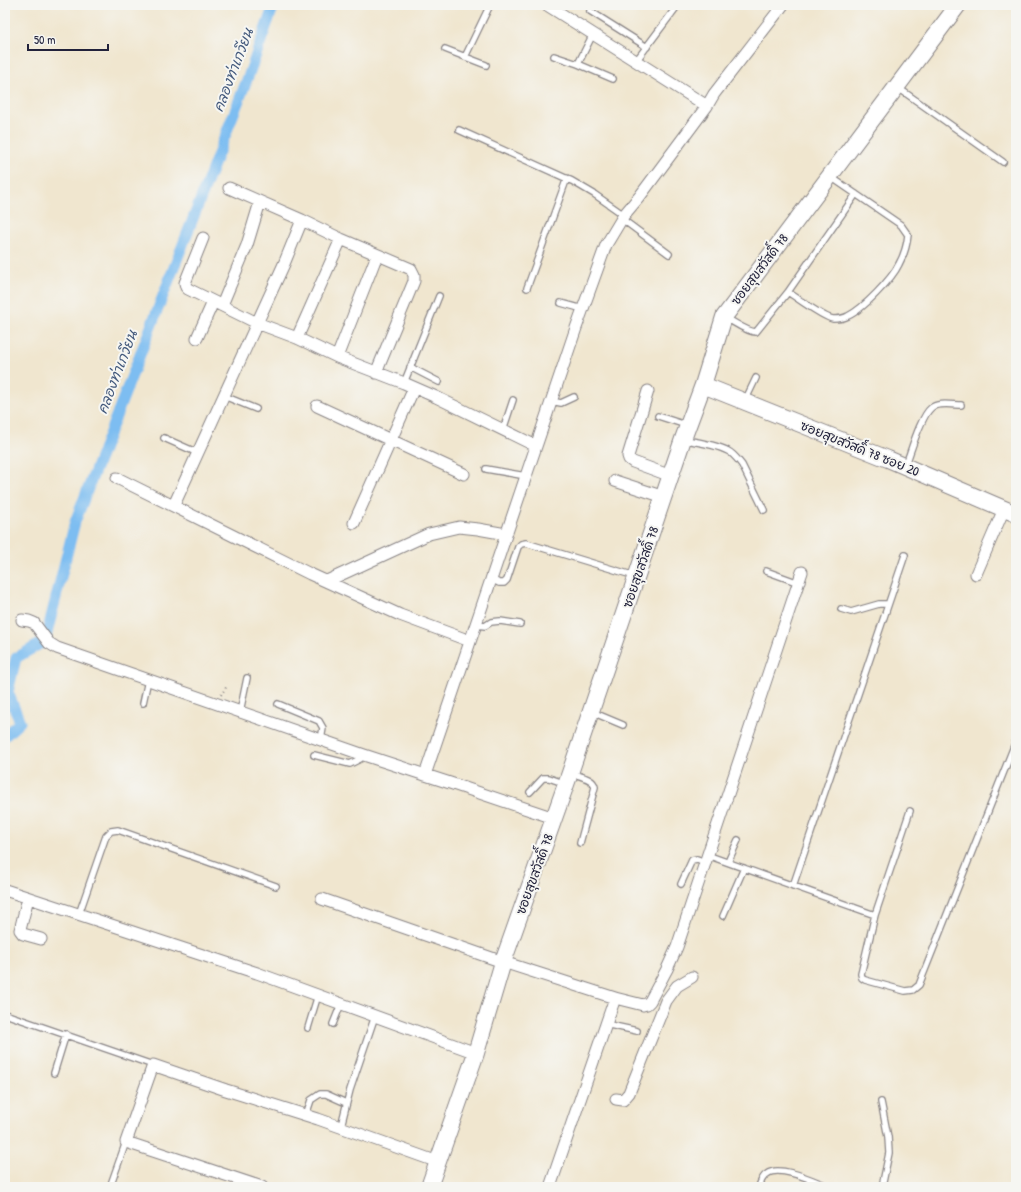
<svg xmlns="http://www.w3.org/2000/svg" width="1021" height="1192" font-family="'Patrick Hand','Playpen Sans Thai',sans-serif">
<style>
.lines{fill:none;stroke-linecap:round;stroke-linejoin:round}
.canal{stroke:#7dbdf1;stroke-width:11}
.lane-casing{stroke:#898485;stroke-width:8}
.street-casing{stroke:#898485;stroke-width:13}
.secondary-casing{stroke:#898485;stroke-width:18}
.path{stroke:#898485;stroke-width:2;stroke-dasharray:1 3;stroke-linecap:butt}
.lane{stroke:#fff;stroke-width:5.5}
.street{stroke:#fff;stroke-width:11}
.secondary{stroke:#fff;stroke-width:16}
.labels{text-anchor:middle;stroke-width:4;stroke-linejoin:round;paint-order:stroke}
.street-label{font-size:13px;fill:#22223b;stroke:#f6f6f2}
.water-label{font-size:14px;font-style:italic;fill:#42587b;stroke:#f6f6f2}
</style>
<rect width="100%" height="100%" fill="#f6f6f2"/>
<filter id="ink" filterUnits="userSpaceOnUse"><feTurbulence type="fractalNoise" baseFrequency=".025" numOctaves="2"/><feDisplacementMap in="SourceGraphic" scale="8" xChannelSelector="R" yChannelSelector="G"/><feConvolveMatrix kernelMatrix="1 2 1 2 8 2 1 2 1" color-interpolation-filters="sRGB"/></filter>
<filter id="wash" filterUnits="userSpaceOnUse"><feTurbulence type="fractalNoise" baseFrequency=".012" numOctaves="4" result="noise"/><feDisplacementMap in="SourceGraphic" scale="16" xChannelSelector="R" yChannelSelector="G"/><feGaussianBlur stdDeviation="0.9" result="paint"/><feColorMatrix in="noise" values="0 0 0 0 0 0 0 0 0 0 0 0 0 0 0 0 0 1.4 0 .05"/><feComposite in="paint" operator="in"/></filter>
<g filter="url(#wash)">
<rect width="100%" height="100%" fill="#f0e6cf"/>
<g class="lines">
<path class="canal" d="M5,736L20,722L8,692L16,658L45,641L75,522L248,77L274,5"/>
</g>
</g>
<g filter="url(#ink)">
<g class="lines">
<g class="lane-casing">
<path id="lane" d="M590,11L647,47
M445,49L486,65
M554,56L578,64L613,79
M465,57L490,5
M636,61L678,5
M578,64L593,34
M897,87L1003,162
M459,130L572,181L594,194L624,215
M622,219L669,254
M527,288L567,178
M788,292C797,298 824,318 833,319C838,319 843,319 848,316C863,309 892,279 899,264C904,255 907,245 908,235L901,225L831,177
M561,303L583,309
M726,318C734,322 747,332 756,332L788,292L856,194
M410,367L439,382
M404,383L439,296
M224,396L256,409
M551,401L561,403L574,397
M745,401L756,378
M658,416L686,425
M503,430L513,400
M164,438L198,453
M685,440C698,442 717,445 728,451C734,454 738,460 742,465L764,510
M906,464C911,451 921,416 931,408C937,402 953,405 961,405
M486,469L526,476
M766,571L799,583
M491,579L499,583H504L507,580L518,547L521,544L526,543L635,576
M841,609L851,612L879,604H888
M476,625L485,626L491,622L500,621L520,624
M143,703L148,680
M278,704L319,721L323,728L321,740
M240,712L247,678
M592,712L623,725
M314,755L350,764L360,759L364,755
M571,773C578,776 594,778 595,787L580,843
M530,792L543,778H549L566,784
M910,811L875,915L861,974L862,978L865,980L905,991L913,990L919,985L1016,741
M707,855L875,915
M728,862L738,840
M681,884L692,860L697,859L705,862
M793,886L905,555
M79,914L106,836L111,831L118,830L276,886
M723,916L744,868
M5,1014L153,1065
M333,1024L341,1004
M605,1024L637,1031
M308,1028L318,995
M54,1073L66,1034
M881,1102L888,1137L889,1153L882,1187
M306,1115L311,1100L320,1094H326L346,1103
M341,1126L350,1090L375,1016
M110,1187L126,1142
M759,1187C760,1183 763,1176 767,1174C780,1164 816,1182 830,1187"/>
</g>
<g class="street-casing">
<path id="street" d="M547,5L707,106
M229,188L302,220L341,239L411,269L414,275V281L376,373
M203,238L185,283L186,287L188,289L257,323L297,338L337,357L404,383L436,397L536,446
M222,305L247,245L260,202
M197,338L213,302
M297,338L341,239
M337,357L377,255
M648,391L628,456L629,459L633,462L671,476
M317,406L464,474
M117,478L310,574L400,615L470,641
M615,481L664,497
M174,505L284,264L302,220
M354,523L414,388
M976,574L1004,509
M327,581L429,534L459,527L478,529L506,534
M22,620L29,621L34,623L49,643L57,648L364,755L450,783L554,818
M425,775L576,328L606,245L624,215L640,196L707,106L714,94L783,5
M5,890L257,973L476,1053
M28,898L20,930L23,934L41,939
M322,899L503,962L615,998L643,1005L647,1004L650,1001L667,969L677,947L802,572
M616,1099L623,1100L629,1093L666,1001L677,986L692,977
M262,1187L126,1142L153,1065L226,1090L318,1119L438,1162
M550,1187L615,998"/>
</g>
<g class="secondary-casing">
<path id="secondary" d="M703,385L888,459L1016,514
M429,1187L476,1053L503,962L570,773L683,439L703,385L724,317L958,5"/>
</g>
<path class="path" d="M221,695L227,686"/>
<use href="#lane" class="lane"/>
<use href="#street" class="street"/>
<use href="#secondary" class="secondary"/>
</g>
</g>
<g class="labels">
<g class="street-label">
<text transform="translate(759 269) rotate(-53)" y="5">ซอยสุขสวัสดิ์ 78</text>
<text transform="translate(860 448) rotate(22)" y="5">ซอยสุขสวัสดิ์ 78 ซอย 20</text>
<text transform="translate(640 567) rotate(-71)" y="5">ซอยสุขสวัสดิ์ 78</text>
<text transform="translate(534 874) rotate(-70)" y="5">ซอยสุขสวัสดิ์ 78</text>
</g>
<g class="water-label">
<text transform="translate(233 70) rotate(-69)" y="5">คลองท่าเกวียน</text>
<text transform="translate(117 372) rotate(-69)" y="5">คลองท่าเกวียน</text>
</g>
</g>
<rect width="1021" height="1192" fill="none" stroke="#f6f6f2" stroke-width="20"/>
<path d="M28 44v6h80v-6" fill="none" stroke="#22223b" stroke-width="2"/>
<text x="34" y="44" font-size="12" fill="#22223b" stroke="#f6f6f2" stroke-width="3" paint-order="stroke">50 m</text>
</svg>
